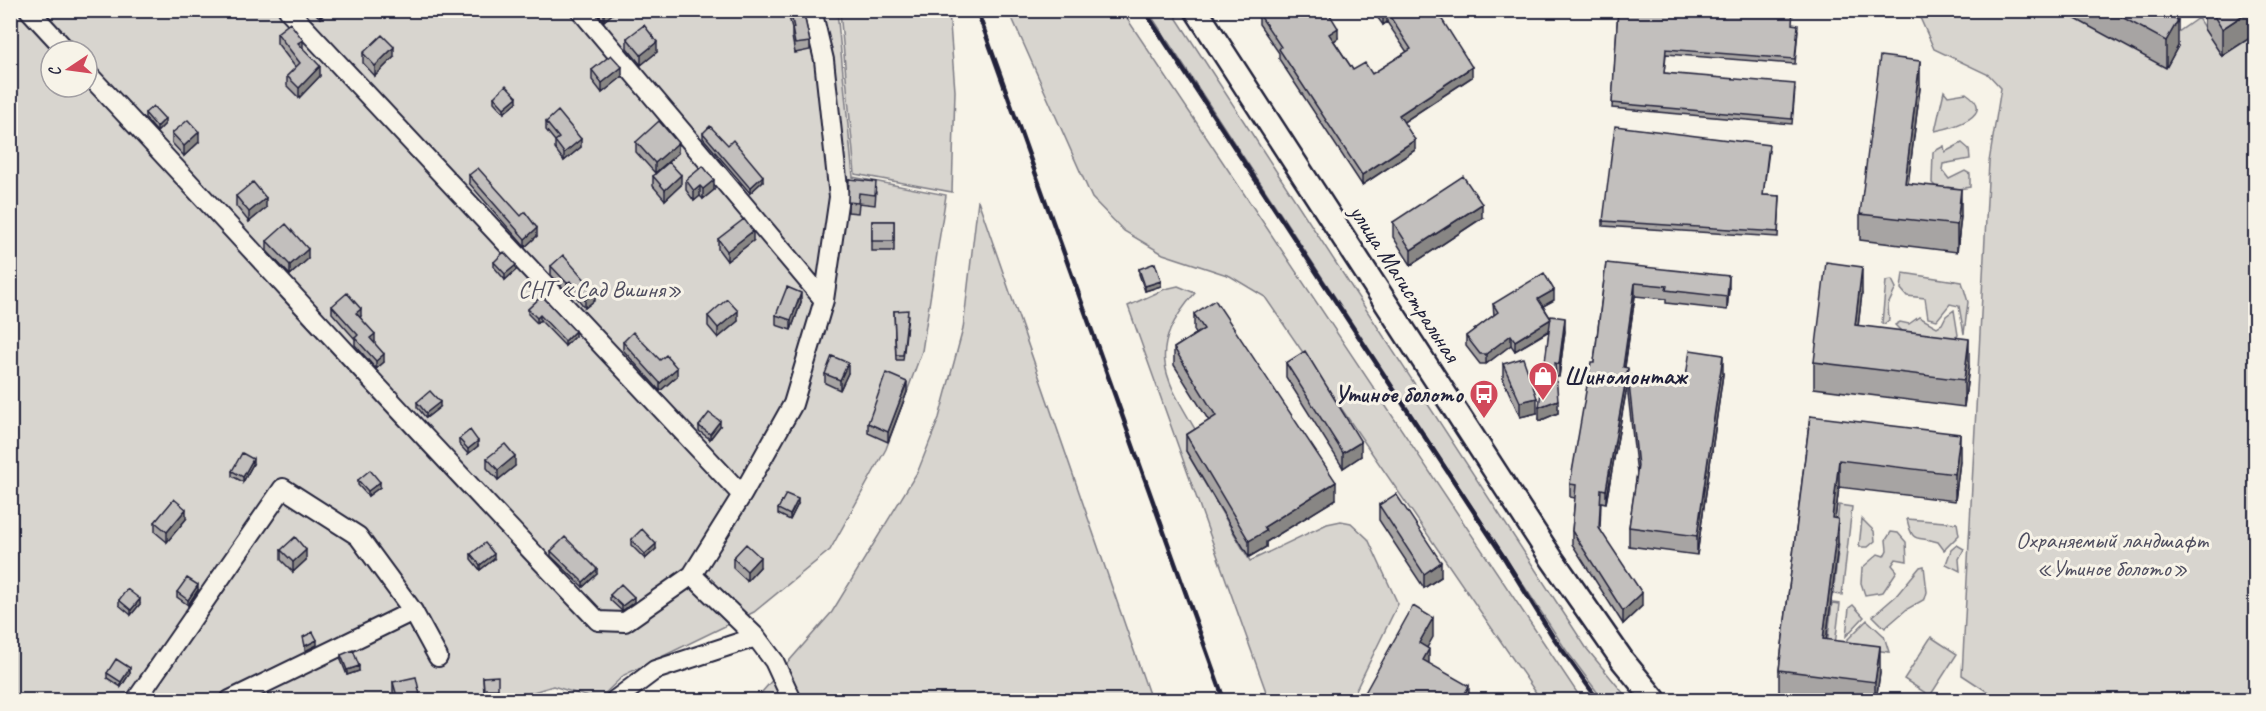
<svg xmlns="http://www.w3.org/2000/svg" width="2266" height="711" font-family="Caveat,sans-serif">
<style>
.green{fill:#d8d5cf;stroke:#7d7c85;stroke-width:1.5;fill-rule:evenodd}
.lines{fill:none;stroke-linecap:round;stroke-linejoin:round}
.minor-casing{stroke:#22223b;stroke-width:22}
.major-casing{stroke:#22223b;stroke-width:27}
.minor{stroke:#f7f3e8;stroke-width:18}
.major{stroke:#f7f3e8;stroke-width:22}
.rail{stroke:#22223b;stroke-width:4.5}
.wall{fill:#a7a4a3;stroke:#22223b;stroke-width:1.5}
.shaded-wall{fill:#888684;stroke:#22223b;stroke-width:1.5}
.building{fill:#c2bfbd;stroke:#22223b;stroke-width:1.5}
.labels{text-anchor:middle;stroke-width:6;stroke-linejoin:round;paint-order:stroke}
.street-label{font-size:24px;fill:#22223b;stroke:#f7f3e8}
.park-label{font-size:24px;fill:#504f60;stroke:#f7f3e8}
.poi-label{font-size:24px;font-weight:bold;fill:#22223b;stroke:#f7f3e8;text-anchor:start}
</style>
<rect width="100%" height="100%" fill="#f7f3e8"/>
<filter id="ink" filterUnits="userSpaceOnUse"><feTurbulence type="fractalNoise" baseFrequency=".0167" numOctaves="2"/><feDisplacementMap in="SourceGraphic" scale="12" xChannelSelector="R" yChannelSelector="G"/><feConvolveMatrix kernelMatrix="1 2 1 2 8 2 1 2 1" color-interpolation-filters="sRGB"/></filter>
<g filter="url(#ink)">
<path class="green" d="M10,11H837L853,177L946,195L922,351L886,449L830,550L754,612L624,675L598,700L553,686L507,700H11ZM51,51H87V87H51Z
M840,11H949L955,91L952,192L855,174Z
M1009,11H1122L1582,700H1541L1265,297L1230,276L1163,254L1124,231L1092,198Z
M1148,11H1172L1587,649L1629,700H1603L1566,650Z
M1917,11H2059L2170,27L2178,32L2198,18L2222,56L2255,34V700H2000L1962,675L1989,162L2001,88L1989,75L1934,49Z
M1944,91L1948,96L1966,93C1999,115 1951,128 1935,131Z
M1962,143L1969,149L1970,159L1943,164L1942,170L1949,179L1965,171L1970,174V187L1959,189L1948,187L1944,195L1932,183L1933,152L1944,146L1945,152Z
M978,200L1151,700H755L832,612L918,471L939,418L963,329Z
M1903,273L1962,282L1968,302L1964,334L1959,306L1950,304L1937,320L1928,318L1925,298L1907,296L1901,289Z
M1892,280L1896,288L1888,305L1889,320L1884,324L1882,323L1886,281Z
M1178,286L1195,293C1142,354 1167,380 1202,441L1186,451L1250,561L1327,524L1341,521L1351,523L1368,539L1398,604L1351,700H1269L1128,306L1165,289Z
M1954,310L1958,335L1955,339L1903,333L1895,325L1900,322L1909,324L1919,317L1937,327L1942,324L1946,316Z
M1839,505L1852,507L1842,595L1833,594L1839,544L1835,543Z
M1862,519L1874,531L1875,541L1868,547H1859Z
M1907,519L1957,523L1959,535L1944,550L1938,542C1917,535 1913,546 1907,519Z
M1891,532L1898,533L1906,542L1907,561L1896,559L1892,565L1897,571L1883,592L1865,595L1861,583L1862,568L1878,554L1884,556L1887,550L1886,540Z
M1957,545L1964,549L1959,559L1960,571L1946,564L1951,550Z
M1924,566L1927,592L1925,599L1907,609L1885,628L1873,616L1896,596L1920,567Z
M1832,603L1840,604L1835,645L1826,654Z
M1853,605L1864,617L1846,636L1849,608Z
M1867,620L1884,636L1889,652L1845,646L1844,643Z
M1931,637L1957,654L1930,696L1904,679Z"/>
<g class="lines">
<g class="minor-casing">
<path id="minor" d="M29,10L67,51
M288,10L742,495
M580,10L824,300
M87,73C258,255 425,441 598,621L625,622L692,575L742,495L793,404L824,300L839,197L824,60L812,10
M692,575L756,637
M136,700L283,488L358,536L413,611L438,657
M230,700L413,611
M615,700L655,670L756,637L774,661L792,700"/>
</g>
<g class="major-casing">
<path id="major" d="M1196,10L1552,559L1623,661L1655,700"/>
</g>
<use href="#minor" class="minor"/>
<use href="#major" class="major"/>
<path class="rail" d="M977,10L1224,700
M1144,10L1503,556L1553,637L1598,700"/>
</g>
<path class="wall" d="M312,10H326V12L320,18Z
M439,10H455L445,19Z
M595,10H617L604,21Z
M787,10H803L810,42V50L795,53L792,37V28Z
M1254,10H1327L1338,38L1334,41L1353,70L1372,74L1407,52L1387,22L1383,25L1372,10H1436L1472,77L1403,122L1415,150L1362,185L1279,59V53L1259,24V19Z
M1618,10L1792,24L1798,30L1795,64L1666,54L1664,73L1795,89L1792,124L1612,108Z
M2059,10H2161L2178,46L2166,68Z
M2204,10H2256L2222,56L2204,29Z
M277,33L303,48L320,76L299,98L287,86V76L296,68L277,43Z
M627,38L657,52L641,65L627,48Z
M363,53L394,57L375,76L363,63Z
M592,70L622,77L602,93L592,80Z
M1920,88L1908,183L1961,216L1957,252L1860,240V214Z
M494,97L517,102L504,113L494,102Z
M145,113L165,124L157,132L145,118Z
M546,122L581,147L564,161L555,149V141L546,130Z
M172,133L199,142L184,156L172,143Z
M703,133L763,181L750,193L703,138Z
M636,142L678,153L655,173L636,152Z
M1769,151L1763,195L1780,196L1778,237L1603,226V221Z
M469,175L537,236L525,247L469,183Z
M653,176L681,185L665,200L653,186Z
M849,179L876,192L875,205L859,203L858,213L848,212Z
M686,180L714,190L703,199L700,196L694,201L686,190Z
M236,196L266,208L249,222L236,206Z
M1482,218L1411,265L1393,237V222Z
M872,221H894V251H872Z
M718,239L753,241L727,261L718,249Z
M267,241L308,259L290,275L267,251Z
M494,262L516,270L505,280L494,267Z
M1606,263L1729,289L1727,310L1666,303V299L1635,296L1625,367L1628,381L1606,503L1601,502L1600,529L1642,606L1623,624L1572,544V531L1575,498L1570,497V484L1594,362Z
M551,266L595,300L585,308L570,289L567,292L551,275Z
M1139,269L1161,286L1145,291L1139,274Z
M1862,293L1858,326L1969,366L1964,407L1814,388V362Z
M542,296L575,336L565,346L540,320L537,323L528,314V309Z
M1554,300L1543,306L1551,319L1565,331L1559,377H1556L1558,413L1539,421L1549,331L1515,351L1511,345L1486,364H1480L1466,346V336L1494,315L1493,304Z
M801,302L791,330L776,325V315Z
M332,306L361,316L360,317L375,342L374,343L384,362L376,369L355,345V339L332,313Z
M894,311L908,315L903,360H896Z
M1194,314L1336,499L1266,542V547L1249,557L1186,451V435L1209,421L1174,365V348L1196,334L1194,330Z
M708,316L738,321L718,338L708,326Z
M623,342L660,360L677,376L660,391L623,350Z
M1286,363L1361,456L1343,468L1286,377Z
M1503,364L1537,413L1520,417L1503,379Z
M848,373L840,390L825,383V374Z
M1723,374L1697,555L1629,546V527L1637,474L1628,394V375L1685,383Z
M907,392L888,442L868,433V423Z
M417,402L440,407L426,418L417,407Z
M1810,416L1960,461L1955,501L1839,487L1835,518L1838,545L1826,640L1880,673L1876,700H1812L1779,696V670Z
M699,426H720L710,439L699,431Z
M459,439L478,446L468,454L459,444Z
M487,458L515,466L498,480L487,468Z
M253,464L243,482L232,476V471Z
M358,480L380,487L368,496L358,485Z
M798,504L790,520L778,514V509Z
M1379,505L1441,577L1424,588L1379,520Z
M186,519L167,542L155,532V522Z
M631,540L656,549L645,559L631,545Z
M281,550L306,560L293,572L281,560Z
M551,551L597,574L583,587L551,556Z
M471,554L494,559L480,570L471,559Z
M733,558L760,567L747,581L733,568Z
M198,590L188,605L177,597V592Z
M610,595L634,602L622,611L610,600Z
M119,600L140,604L131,615L119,605Z
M341,655L359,671L347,675L341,660Z
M107,673H130L121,687L107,678Z
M483,677L498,689V694H484Z
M393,682L420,700H395L393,692Z"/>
<path class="shaded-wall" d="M322,10H326V12L320,18V13Z
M445,10H455L445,19Z
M604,10H617L604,21Z
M2251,10H2256V34L2222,56V29Z
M1387,12V22L1383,25V15Z
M2178,20V46L2166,68V41Z
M1338,28V38L1329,44V34Z
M303,40V50L298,43Z
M657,42V52L641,65V55Z
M394,47V57L375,76V66Z
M1920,61V88L1905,209V183Z
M320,66V76L299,98V88Z
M622,67V77L602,93V83Z
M1472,67V77L1399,125V115Z
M517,97V102L504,113V108Z
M165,119V124L157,132V127Z
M199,132V142L184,156V146Z
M581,139V147L564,161V153Z
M1415,140V150L1362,185V175Z
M678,143V153L655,173V163Z
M681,175V185L665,200V190Z
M763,176V181L750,193V188Z
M714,180V190L703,199V189Z
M700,186V196L694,201V191Z
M1961,189V216L1957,252V225Z
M266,198V208L249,222V212Z
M1482,204V218L1411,265V250Z
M537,228V236L525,247V239Z
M753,231V241L727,261V251Z
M308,249V259L290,275V265Z
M516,265V270L505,280V274Z
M1862,267V293L1855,352V325Z
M1729,276V289L1727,310V297Z
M570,281V289L567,292V283Z
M1161,281V286L1145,291V286Z
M1635,283V296L1623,380V367Z
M1554,290V300L1538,309V299Z
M595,291V300L585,308V300Z
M801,293V302L791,330V320Z
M361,309V316L356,320V313Z
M738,311V321L718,338V328Z
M540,315V320L537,323V318Z
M1565,318V331L1559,377V364Z
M1551,319V329L1515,351V341Z
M575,331V336L565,346V341Z
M375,334V342L370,346V338Z
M1511,335V345L1486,364V354Z
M1969,339V366L1964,407V380Z
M384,354V362L376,369V361Z
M1723,355V374L1697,555V536Z
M848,363V373L840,390V380Z
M677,368V376L660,391V383Z
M1628,368V381L1606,503V490Z
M907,382V392L888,442V432Z
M1537,398V413L1520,417V402Z
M1558,400V413L1539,421V407Z
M440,402V407L426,418V413Z
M720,421V426L710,439V434Z
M1960,434V461L1955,501V474Z
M478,441V446L468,454V449Z
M1361,442V456L1343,468V453Z
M515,456V466L498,480V470Z
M253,459V464L243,482V477Z
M1839,460V487L1832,544V518Z
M380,482V487L368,496V491Z
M1336,482V499L1266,542V547L1249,557V541L1264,527Z
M798,499V504L790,520V515Z
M186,509V519L167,542V532Z
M1838,519V545L1823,666V639Z
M656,544V549L645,559V554Z
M306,550V560L293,572V562Z
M494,554V559L480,570V565Z
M760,557V567L747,581V571Z
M1441,562V577L1424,588V574Z
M597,569V574L583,587V582Z
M198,585V590L188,605V600Z
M1642,593V606L1623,624V611Z
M634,597V602L622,611V606Z
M140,599V604L131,615V610Z
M1433,618V637L1419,662V643Z
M317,640V645L305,651V646Z
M1880,646V673L1876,700H1875V682Z
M1429,649V668L1423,660Z
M359,666V671L347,675V670Z
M130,668V673L121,687V682Z
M1469,686V700H1461Z
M420,695V700H398Z"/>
<path class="building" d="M790,10H803L810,42L795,44L792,28H794Z
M1260,10H1327L1338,28L1329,34L1353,70L1365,63L1372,74L1411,49L1387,12L1383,15L1379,10H1436L1472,67L1399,115L1415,140L1362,175L1279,49L1281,47L1259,14L1261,12Z
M1618,10H1793L1792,24L1798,25L1795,59L1666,49L1664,73L1795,84L1792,119L1612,103Z
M2109,10H2161L2178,20L2166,41Z
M2210,10H2251L2222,29Z
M290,23L303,40L298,43L320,66L299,88L287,76L300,63L277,33Z
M644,25L657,42L641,55L627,38Z
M382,35L394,47L375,66L363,53Z
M611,55L622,67L602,83L592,70Z
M1880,56L1920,61L1905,183L1961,189L1957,225L1860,214Z
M506,85L517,97L504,108L494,97Z
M153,106L165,119L157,127L145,113Z
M558,111L581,139L564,153L555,141L559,138L546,122Z
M188,120L199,132L184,146L172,133Z
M659,121L678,143L655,163L636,142Z
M710,126L728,145L733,140L763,176L750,188L703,133Z
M1615,126L1769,145L1763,195L1780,196L1778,232L1603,221Z
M669,162L681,175L665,190L653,176Z
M703,166L714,180L703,189L700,186L694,191L686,180Z
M478,168L521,216L525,212L537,228L525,239L469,175Z
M1463,176L1482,204L1411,250L1393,222Z
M849,179L876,182L875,195L859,193L858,203L848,202Z
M253,182L266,198L249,212L236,196Z
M744,219L753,231L727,251L718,239Z
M872,221H894V241H872Z
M286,224L308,249L290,265L267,241Z
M504,252L516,265L505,274L494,262Z
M563,255L595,291L585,300L570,281L567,283L551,266Z
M1826,262L1862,267L1855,325L1969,339L1964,380L1814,362Z
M1155,263L1161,281L1145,286L1139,269Z
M1606,263L1729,276L1727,297L1666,290L1667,286L1635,283L1623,367L1628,368L1606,490L1601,489L1599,528L1642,593L1623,611L1572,531L1576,485L1570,484L1591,362H1594Z
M1544,273L1554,290L1538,299L1551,319L1515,341L1511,335L1486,354H1480L1466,336L1498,312L1493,304Z
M787,287L801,293L791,320L776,315Z
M347,293L361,309L356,313L375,334L370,338L384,354L376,361L355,338L358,335L332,306Z
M542,296L575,331L565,341L540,315L537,318L528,309Z
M727,299L738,311L718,328L708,316Z
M1215,300L1336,482L1264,527L1266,531L1249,541L1186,435L1216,416L1174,348L1204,329L1194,314Z
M908,310L903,355H896L894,311Z
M1551,316L1565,318L1559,364L1555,363L1558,400L1539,407Z
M633,332L660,360L666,355L677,368L660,383L623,342Z
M1690,350L1723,355L1697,536L1629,527L1638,466L1628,375L1685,383Z
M1305,351L1361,442L1343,453L1286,363Z
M832,356L848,363L840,380L825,374Z
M1523,358L1537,398L1520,402L1503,364Z
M886,373L907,382L888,432L868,423Z
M430,391L440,402L426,413L417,402Z
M709,413L720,421L710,434L699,426Z
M1810,416L1960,434L1955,474L1839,460L1832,518L1838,519L1823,639L1880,646L1875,682L1779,670Z
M470,430L478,441L468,449L459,439Z
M505,444L515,456L498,470L487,458Z
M242,453L253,459L243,477L232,471Z
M370,470L380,482L368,491L358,480Z
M786,494L798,499L790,515L778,509Z
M1396,494L1441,562L1424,574L1379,505Z
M174,499L186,509L167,532L155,522Z
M642,529L656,544L645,554L631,540Z
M295,537L306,550L293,562L281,550Z
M565,537L597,569L583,582L551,551Z
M485,543L494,554L480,565L471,554Z
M746,544L760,557L747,571L733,558Z
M187,578L198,585L188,600L177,592Z
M621,584L634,597L622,606L610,595Z
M127,589L140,599L131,610L119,600Z
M1413,606L1433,618L1419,643L1429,649L1423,660L1469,686L1461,700H1361Z
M313,632L317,640L305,646L303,637Z
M353,650L359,666L347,670L341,655Z
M116,659L130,668L121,682L107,673Z
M498,676V689H484L483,677Z
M416,677L420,695L398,700L393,682Z"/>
</g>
<defs>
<g id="shop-pin" transform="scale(1.5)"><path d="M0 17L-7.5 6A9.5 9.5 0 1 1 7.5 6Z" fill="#d1495b" stroke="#f7f3e8"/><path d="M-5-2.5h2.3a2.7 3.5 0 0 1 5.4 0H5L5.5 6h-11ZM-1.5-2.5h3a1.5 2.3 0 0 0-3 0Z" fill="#fff"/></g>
<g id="bus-pin" transform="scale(1.5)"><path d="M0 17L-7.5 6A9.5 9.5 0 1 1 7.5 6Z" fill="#d1495b" stroke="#f7f3e8"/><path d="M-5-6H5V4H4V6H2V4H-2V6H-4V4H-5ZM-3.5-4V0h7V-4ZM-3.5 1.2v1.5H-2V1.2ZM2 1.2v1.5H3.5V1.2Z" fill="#fff"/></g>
</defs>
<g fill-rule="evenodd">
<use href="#shop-pin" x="1543" y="376"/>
<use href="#bus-pin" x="1484" y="394"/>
</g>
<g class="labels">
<g class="street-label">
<text transform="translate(1405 283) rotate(57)" y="8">улица Магистральная</text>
</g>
<g class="park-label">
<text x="600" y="297">СНТ «Сад Вишня»</text>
<text x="2112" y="548">Охраняемый ландшафт<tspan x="2112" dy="28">«Утиное болото»</tspan></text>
</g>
<g class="poi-label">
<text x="1564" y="384">Шиномонтаж</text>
<text x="1463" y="402" text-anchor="end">Утиное болото</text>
</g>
</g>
<rect width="2266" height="711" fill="none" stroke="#f7f3e8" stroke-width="36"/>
<rect x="18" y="18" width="2230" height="675" fill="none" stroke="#22223b" stroke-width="2" filter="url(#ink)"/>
<g transform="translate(69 69) rotate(257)"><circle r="28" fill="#f7f3e8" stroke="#a29fa3" stroke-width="1.5"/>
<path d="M0-4.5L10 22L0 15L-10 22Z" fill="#d1495b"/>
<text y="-9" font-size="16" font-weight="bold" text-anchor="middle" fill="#22223b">С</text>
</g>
</svg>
